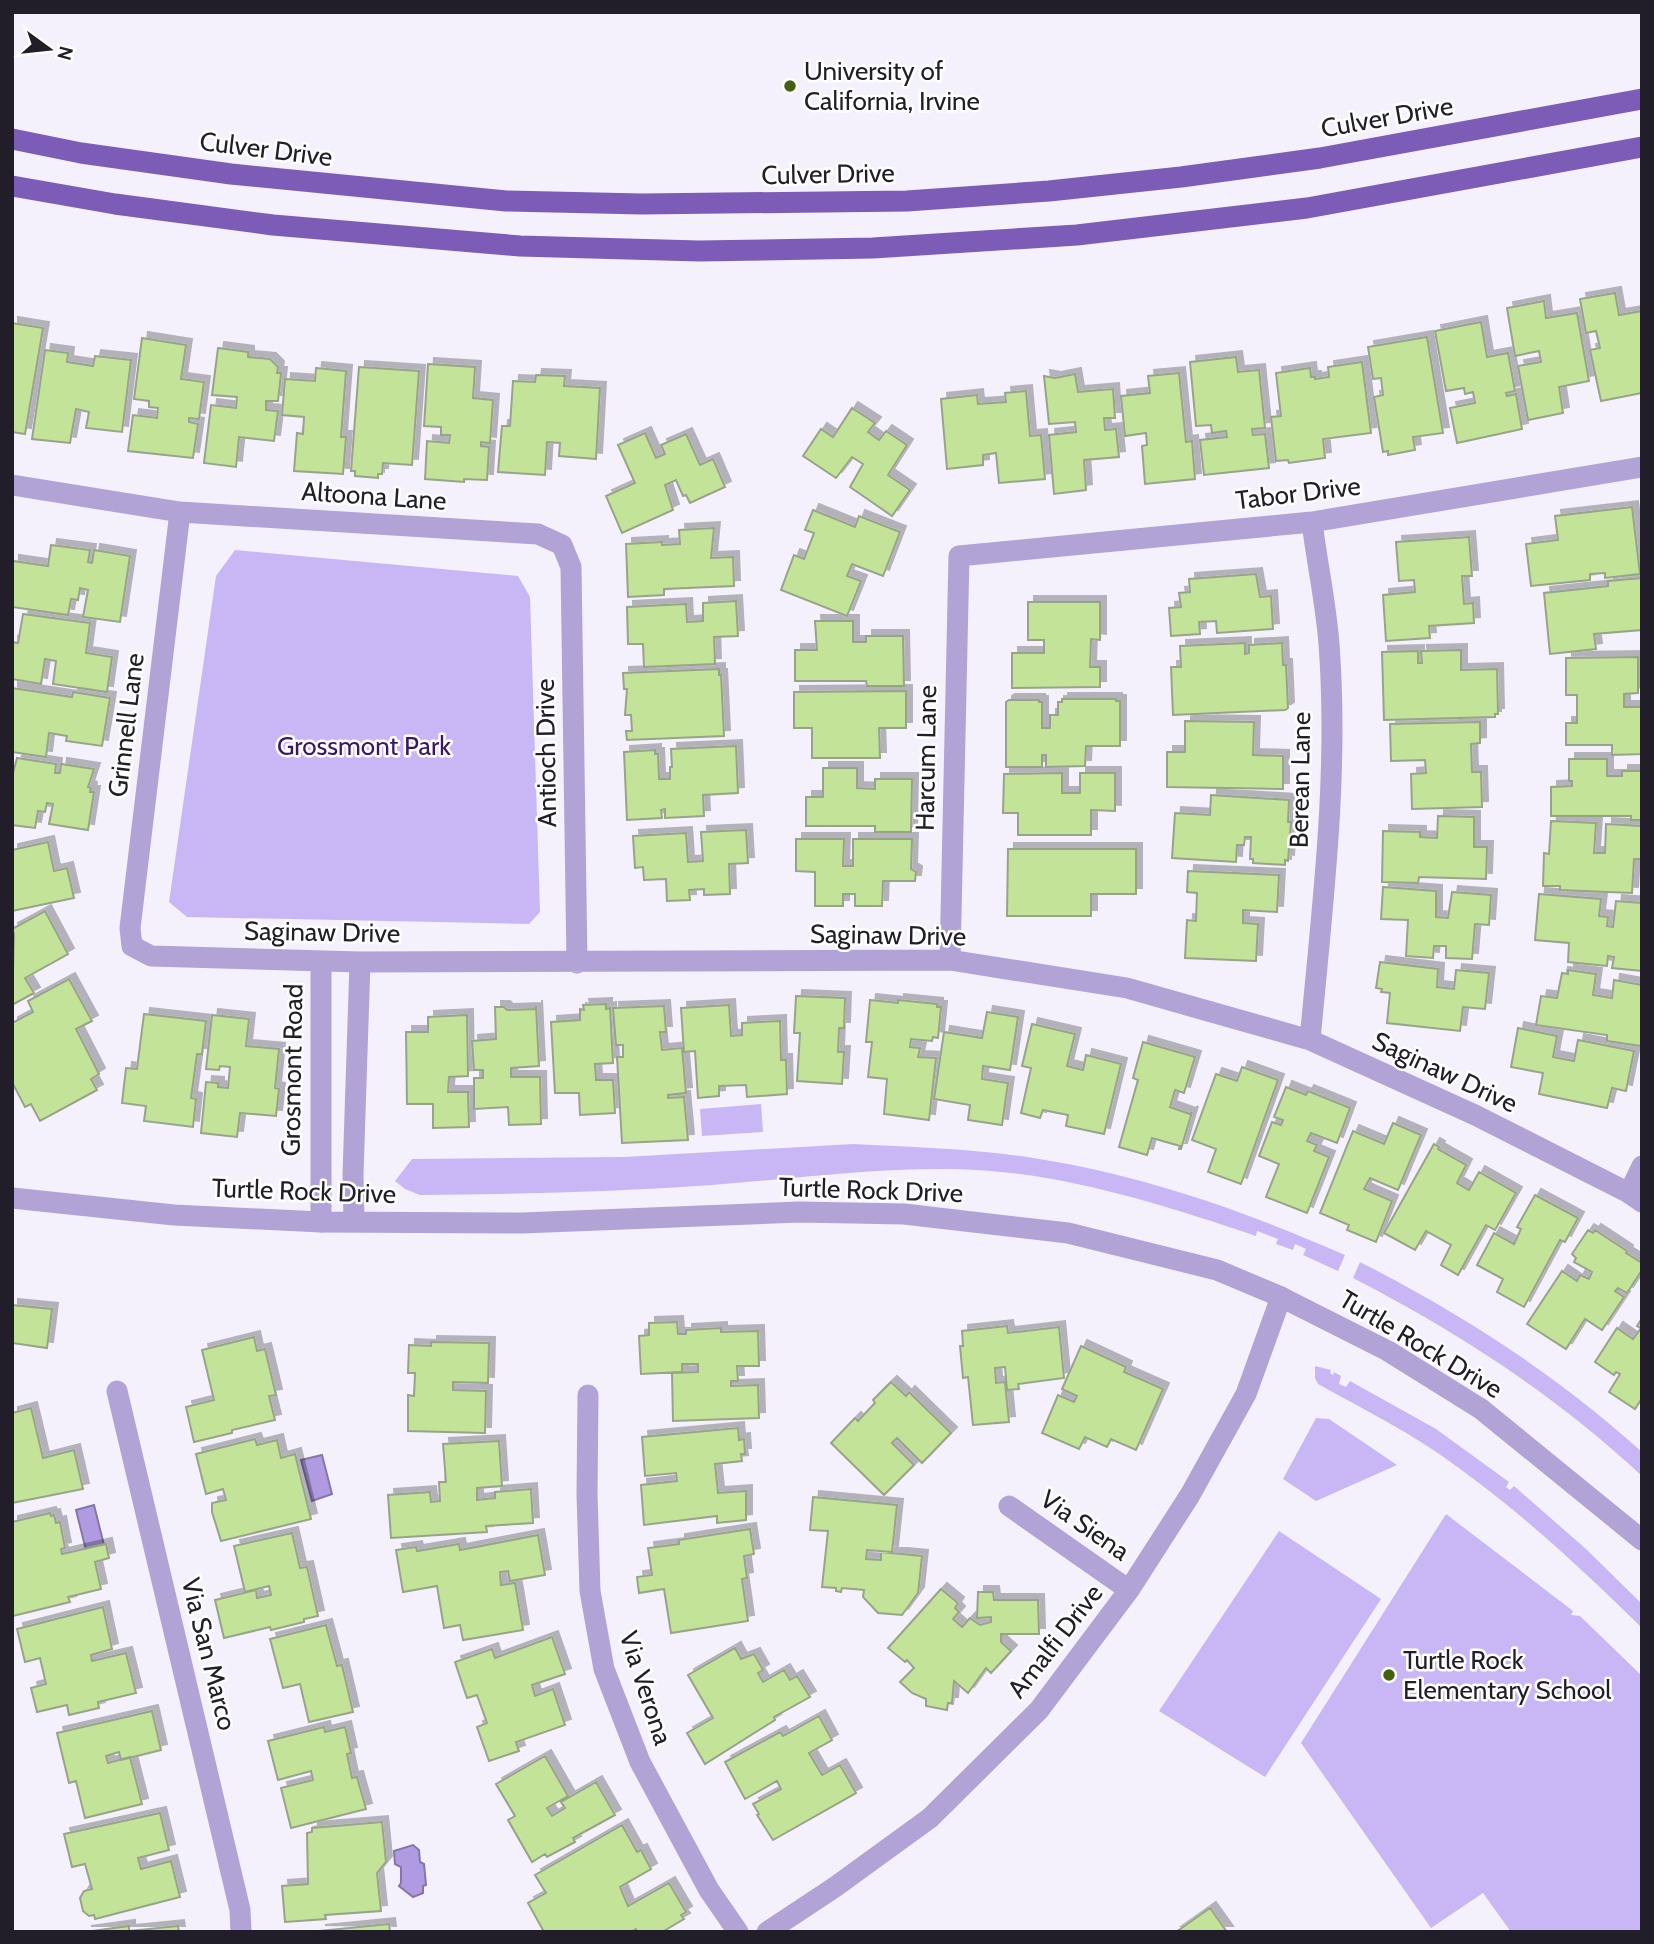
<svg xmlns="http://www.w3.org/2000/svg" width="1654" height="1944" font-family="Cabin,sans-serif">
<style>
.green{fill:#c9b7f5}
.water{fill:#b09be2;stroke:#8576aa;stroke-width:2}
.building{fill:#c3e399;stroke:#98a489;stroke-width:2;filter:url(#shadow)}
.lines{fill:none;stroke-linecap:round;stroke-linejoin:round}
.minor{stroke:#b1a3d5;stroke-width:21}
.tertiary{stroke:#b1a3d5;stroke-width:21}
.primary{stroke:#7c5cb6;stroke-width:21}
.poi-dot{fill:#446112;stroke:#fff;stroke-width:2.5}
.labels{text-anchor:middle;stroke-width:5;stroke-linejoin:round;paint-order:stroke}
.poi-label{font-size:26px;fill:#211e29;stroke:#fff;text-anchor:start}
.street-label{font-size:26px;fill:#211e29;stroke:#fff}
.park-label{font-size:26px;fill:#3a1668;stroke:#fff}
</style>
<defs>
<filter id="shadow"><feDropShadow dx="6" dy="-6" stdDeviation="0" flood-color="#0004"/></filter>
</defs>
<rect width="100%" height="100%" fill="#f4f1fd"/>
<path class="green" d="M235,550L518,576L530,597L540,912L529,924L187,917L169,902L216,576Z
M761,1104L763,1132L702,1136L700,1109Z
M853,1144C915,1147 978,1149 1039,1159C1146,1176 1247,1212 1345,1255L1338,1271L1303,1255L1306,1249L1295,1244L1293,1250L1276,1244L1278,1239L1257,1231L1256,1236C1158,1203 1054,1170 951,1169C871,1168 791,1179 712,1185C615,1192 518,1194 420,1195L405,1189L395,1181L412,1159L624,1157Z
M1360,1262C1462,1314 1557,1375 1642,1452V1476C1555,1395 1458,1332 1353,1278Z
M1315,1366L1331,1370L1330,1373L1333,1375L1334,1372L1341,1376L1339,1384L1346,1387L1350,1381L1436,1429L1509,1482L1506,1487L1510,1490L1514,1486L1586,1549L1642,1604V1628C1583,1570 1523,1514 1456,1466C1413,1434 1365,1410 1318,1384L1315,1378Z
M1316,1418L1329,1419L1397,1465L1316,1501L1283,1479Z
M1446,1514L1573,1611L1571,1615L1580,1616L1642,1676V1932H1511L1483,1893L1431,1928L1301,1743Z
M1279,1531L1381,1599L1265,1777L1159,1711Z"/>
<path class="water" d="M322,1455L332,1494L312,1501L301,1460Z
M94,1505L104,1545L86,1550L76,1510Z
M413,1845L419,1850L420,1862L424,1864L426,1885L423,1886V1893L413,1897L399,1886L401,1883V1867L395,1864L394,1851Z"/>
<path class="building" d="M1615,293L1619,315L1642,311V393L1601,401L1590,350L1600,348L1596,331L1586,333L1580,299Z
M1544,301L1546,318L1577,313L1589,381L1559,387L1563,413L1528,420L1518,366L1541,362L1539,351L1515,356L1507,308Z
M1481,322L1487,357L1508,353L1515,391L1506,393L1507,396L1516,394L1522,429L1457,443L1450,408L1475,403L1473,392L1465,394L1464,388L1446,391L1435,331Z
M12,323L43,328L25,434L12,432Z
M1427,337L1443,433L1413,437L1415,450L1388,455V451L1383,452L1374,397L1383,395L1381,378L1373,379L1368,347Z
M142,338L186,345L181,379L204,382L199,419L189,418V422L198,424L193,458L128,451L133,415L157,418L158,408L149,407V401L134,399Z
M218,348L248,352V357L270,359L278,367L277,373H281L278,401H266V410L278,411L274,441L239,437L236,467L204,463L211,405L236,408L237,397L212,395Z
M45,350L68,353L67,362L93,366L95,356L131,360L122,432L86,428L89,412L76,409L70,443L32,439Z
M1236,357L1238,372L1259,370L1265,428L1252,429L1253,435L1265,434L1269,468L1204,475L1200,440L1227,437L1226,431L1212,433L1211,425L1196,426L1190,362Z
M1362,362L1371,433L1323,439L1325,458L1289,463L1288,460L1276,461L1271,417L1281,416L1276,373L1310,368L1311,377H1315V379L1329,377L1328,367Z
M428,364L475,367L473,398L493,400L490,443L481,442V446L489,447L487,480L464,479V482L425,479L427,441L449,443L450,435H441V427L424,426Z
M359,367L419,371L412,465L383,463L382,474H378V478L355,476V471H351Z
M316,368L346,371L341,437H346L343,474L294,471L297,433L303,434L304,417L282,415L285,379L315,381Z
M1179,373L1186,442L1192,441L1195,479L1145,484L1142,446L1147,445L1146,433L1125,436L1121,396L1150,393L1148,376Z
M1075,374L1078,392L1113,389L1115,418H1104L1105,430L1116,429L1119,457L1084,460L1086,490L1054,494L1049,435L1076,432L1075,422L1049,424L1044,376L1055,378Z
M536,375L565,376L564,386L600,388L596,459L559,456L560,443L547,442L545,475L498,472L502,426H510L513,381L535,382Z
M1026,391L1030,436L1041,435L1045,479L999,483L996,453L983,455V465L947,469L941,399L977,395L978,404L1006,402L1005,393Z
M852,408L875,423L868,432L879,440L886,431L907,445L888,475L910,490L892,516L850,487L863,464L852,457L836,478L803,456L821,429L833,437Z
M645,433L656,458L665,454L661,445L686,434L700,465L713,459L725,487L690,503L686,495L683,496L676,480L665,485L673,510L622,533L606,496L635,483L618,445Z
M1632,507L1640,574L1605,578V573L1590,574V580L1531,586L1526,544L1558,540L1555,516Z
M813,510L855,527L859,516L900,532L883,576L852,564L847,576L861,581L847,616L781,590L794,555L804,559L814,533L805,530Z
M714,528L711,558L733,557L734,586L664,589V595L628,597L626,544L662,542V545L680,544L679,530Z
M1469,537L1472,576H1462L1464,604L1473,603L1474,623L1429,626L1430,638L1386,641L1383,595L1415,592L1414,580L1399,581L1396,542Z
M51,545L90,550L88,562L92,563L94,550L130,556L120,622L83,617L88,590L80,588L78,600L71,599L68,615L12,607L13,561L48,566Z
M1256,574L1260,597L1271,596L1273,629L1217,633L1216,621L1199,622L1200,634L1171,636L1169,608L1181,607L1179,593L1190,592L1189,579Z
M1642,578V630L1594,634L1596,649L1550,654L1544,593L1608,586V581Z
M736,601L738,636L714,637L715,664L644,667L643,644H628L627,607L686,604L687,622L703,621V603Z
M1028,602H1100V640L1091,639L1090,667H1100V687L1012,688V653H1044V640H1028Z
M23,614L90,623L86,653L112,657L107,692L53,684L56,661L45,659L41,684L12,679V642L18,643Z
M815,621H853V642H866V636H903L904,686H867L866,681H795V650H817Z
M1245,643V654L1249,653V645L1282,643L1283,665H1286L1288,708L1285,710L1173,715L1171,667H1181L1180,646Z
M1461,650V670L1497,669L1498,714H1495V717L1384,720L1382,652L1418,651V663H1422L1421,651Z
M1638,657V693L1624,694V707H1642V754L1612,755V745H1566V723H1577V695H1566V658Z
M719,669V675H721L724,736L627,740L626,731H632L631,715H625L627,689H624L623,673Z
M12,688L72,697L73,692L110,698L102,746L66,741L67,736L49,733L46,757L12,752Z
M906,691V728H879L880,758H812V728H794V692Z
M1062,699H1116V701H1120V746H1086L1085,766L1046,767V755H1042V767H1006V702L1009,700H1039V702H1042V728H1050V715H1058V702H1062Z
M1185,721L1254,722L1253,755L1283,756V789L1167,787V752H1185Z
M1480,722V743L1471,744L1472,772H1481L1482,807L1412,809L1411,774L1426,773L1425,760L1391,761L1390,724Z
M736,746L738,793L703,795L704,816L665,818V809L661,810L662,818L627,820L624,752L655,750V754H658L659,779H670V767H672L671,749Z
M17,758L56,764L55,773H60L61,764L94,769L88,787L91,788L90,792H94L88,830L49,824L53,804L47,803L45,812L38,811L35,828L12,825V777Z
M1569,759H1607V776H1622V771H1642V820H1631V816H1551V787L1572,786V781H1569Z
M823,768H857V788L875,789V779H912L911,832H875V826H806V797H823Z
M1062,773V793H1080V773H1115V811L1091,810V835H1018V813H1003L1004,774Z
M1211,795L1289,800L1288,822H1291L1288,861L1285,860V865L1253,863V859H1250L1251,837H1245L1244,845H1237L1236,862L1172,858L1175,813L1210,815Z
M1438,816L1474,817V847H1487L1486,879L1419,877L1418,883L1382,882L1383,831L1420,832V837L1437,838Z
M1551,821L1596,823L1594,853H1605L1606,824L1642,826V859H1634L1632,893L1560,890V886H1543L1544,853L1549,854Z
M746,830L748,863L729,864L730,894L704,895V889L689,890L690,900L667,901L666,879L644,880L643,867L635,868L633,836L686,833L688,862L703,861L701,832Z
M796,839H844L843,866H853V839H912L911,869L916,872L915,881H883L882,906H855V894H843V906H815V872L796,871Z
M48,842L54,871L67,868L74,898L12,911V850Z
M1008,849H1136V894H1091V916H1007Z
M1188,871L1279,875L1277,912L1243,910V923L1258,924L1256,961L1185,958L1187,920L1196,921L1197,893L1187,892Z
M1383,887L1436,891V917L1448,918L1452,892L1491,895L1489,925L1475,924L1472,959L1446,958V946H1434L1433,958L1406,956L1408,920L1381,919Z
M1539,894L1601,899L1599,916L1608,917L1607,926L1613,927L1616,901L1642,903V971L1612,968L1614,957L1608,956L1607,966L1568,962L1569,943L1535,940Z
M45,911L68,954L25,978L34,993L12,1005L14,934L12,929Z
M1380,962L1438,969L1437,987L1454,989L1456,970L1489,973L1485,1009L1463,1007L1460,1031L1387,1023L1390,993L1381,992L1382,989L1376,988Z
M1568,970L1596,974L1593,995L1612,998L1614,980L1642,985L1641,1046L1607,1041V1035L1536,1025L1541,996L1557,998L1562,973L1568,974Z
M69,979L92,1021L76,1029L99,1074L91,1079L97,1090L40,1121L31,1104L25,1107L12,1082V1023L33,1012L28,1001Z
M796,996L845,998L844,1028H839L838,1052H844L842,1084L797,1081L800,1033H794Z
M870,1000L898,1003V1000L937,1004V1007H941L938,1038L933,1037L932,1041L911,1039L910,1047L920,1048L918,1057L936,1058L929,1120L884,1114L887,1079L868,1077L872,1042H866Z
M606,1004V1009L610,1008L613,1063L595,1064L596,1080H613L615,1113L580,1115L579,1093H555L551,1022L580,1020V1009L584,1010L583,1005Z
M729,1005L731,1036L742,1035V1023L780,1021L781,1060H786L787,1094L747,1097L746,1085L719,1086V1096L698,1098L695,1051L684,1052L681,1008Z
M536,1006L539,1066L511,1068V1077H540L541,1124L509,1125L508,1107L474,1109V1078H483V1070H474L472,1041L496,1039L495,1007H504L507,1010L536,1009Z
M664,1006L666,1032H660L662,1050L682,1048L686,1093L668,1095V1098L684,1097L688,1140L622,1143L617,1057H623V1045H616L613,1008Z
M987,1012L1018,1017L1010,1070L983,1066L982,1079L1008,1083L1002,1125L968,1120L970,1105L934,1099L944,1032L982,1038Z
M144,1014L206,1021L202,1054H197L191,1098L196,1099L193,1127L144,1121L146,1106L122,1103L126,1068L137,1069Z
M212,1015L249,1019L246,1046L279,1049L275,1088L279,1089L276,1116L240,1113L237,1137L201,1133L206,1082L218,1083V1087L228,1088L230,1067L220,1066L219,1070L206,1069Z
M467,1015L468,1076L449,1077L448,1092H468L469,1127L433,1128V1104H407L406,1032H428V1017Z
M1032,1024L1075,1034L1067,1066L1083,1070L1086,1055L1121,1064L1104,1134L1066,1126L1068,1115L1043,1110L1040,1118L1021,1113L1031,1068L1022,1066Z
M1518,1028L1557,1036L1553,1057L1574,1061L1578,1040L1634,1051L1626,1091L1612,1088L1607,1108L1539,1094L1543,1073L1511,1067Z
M1143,1042L1195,1057L1184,1093L1175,1090L1170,1107L1190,1114L1192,1112L1181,1149H1179L1180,1146L1152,1138L1147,1155L1119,1147L1138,1080L1133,1078Z
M1242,1067L1278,1080L1241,1184L1208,1172L1216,1149L1192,1140L1216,1074L1237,1081Z
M1286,1087L1306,1095L1308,1091L1350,1108L1337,1143L1311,1133L1307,1141L1317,1145L1314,1151L1329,1157L1307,1213L1266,1197L1279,1164L1259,1156L1272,1122L1281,1125L1283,1120L1274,1117Z
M1393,1123L1421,1135L1398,1190L1370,1178L1364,1189L1392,1201L1376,1242L1347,1230L1349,1225L1320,1213L1353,1131L1384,1144Z
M1434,1144L1439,1147L1438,1149L1466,1165L1457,1183L1469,1190L1479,1172L1516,1193L1495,1230L1486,1225L1458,1275L1441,1265L1451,1245L1426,1231L1415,1250L1384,1233Z
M1535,1195L1578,1218L1565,1242L1560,1240L1524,1307L1497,1292L1503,1279L1477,1265L1494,1233L1514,1244L1521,1229L1517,1227Z
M1588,1230L1593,1233L1595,1230L1627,1251L1626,1253L1642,1263V1270L1627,1293L1618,1288L1615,1291L1624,1297L1602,1330L1585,1319L1566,1349L1527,1324L1562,1271L1577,1281L1580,1275L1589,1279L1592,1272L1574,1262L1576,1258L1572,1254Z
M12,1305L52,1309L47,1348L12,1343Z
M1642,1318V1398L1635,1409L1609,1392L1620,1374L1616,1372L1614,1375L1595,1362L1617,1328L1633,1339L1641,1328L1637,1326Z
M677,1322L678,1334H686V1330L721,1328V1332L758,1331L759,1366H737L738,1381H731V1386L758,1385L759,1418L673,1421L672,1373L698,1372V1364H682V1372L641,1374L639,1336L649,1335V1323Z
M1007,1326L1008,1333L1059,1327L1064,1378L1018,1384L1019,1389L1007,1390L1005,1367L995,1368L996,1383L1005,1382L1009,1422L973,1425L968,1377L963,1378L960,1346H963L962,1331Z
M254,1337L257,1351L265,1349L276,1395L269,1396L275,1420L232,1430V1433L194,1442L186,1407L214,1400L202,1350Z
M431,1342L489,1343L488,1383L453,1382V1390L486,1391L485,1433L408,1431V1395L414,1396L415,1373H408L409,1345L431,1346Z
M1081,1346L1126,1367L1124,1372L1163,1389L1136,1450L1111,1439L1107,1447L1085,1437L1079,1449L1042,1433L1058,1395L1074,1402L1077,1396L1062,1389Z
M891,1382L906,1396L909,1392L951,1433L922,1463L897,1438L892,1443L914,1465L884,1495L831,1443L855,1418L858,1421L875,1403L873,1400Z
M31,1408L43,1458L74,1450L83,1489L12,1503V1413Z
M738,1428L739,1440L744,1439L745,1454H741L742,1461L715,1464L718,1493L746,1491V1520L717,1523V1516L644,1525L641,1485L677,1481L676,1473L645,1476L642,1437Z
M255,1439L257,1445L277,1440L281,1458L295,1454L311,1519L221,1541L212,1512V1503L226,1500L223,1489L206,1494L196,1454Z
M499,1441L502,1486L477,1488V1500L495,1498V1492L531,1489L533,1523L486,1526L487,1532L391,1538L388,1495L430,1492L431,1502L440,1501L439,1482H446L443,1444Z
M813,1497L897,1505L892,1552L867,1550L866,1559L881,1560V1552L922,1556L918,1593L902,1615L878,1613L863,1597L864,1590L842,1588L841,1592L836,1591V1588L822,1587L828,1531L810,1530Z
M50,1513L51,1516L54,1515L56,1523L60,1522L65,1548L61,1549L62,1554L106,1544L109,1558L95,1562L101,1589L68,1597L70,1602L13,1616L12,1522Z
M750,1529L754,1554L744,1556L747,1578L742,1579L748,1621L671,1633L664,1589L639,1593L637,1577L652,1575L648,1548L679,1544V1540Z
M292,1533L300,1568L307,1567L318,1616L304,1619V1622L271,1630L270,1627L224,1638L215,1600L256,1590L257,1598L271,1595L269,1586L245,1592L234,1546Z
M538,1535L545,1575L510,1581L508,1571L500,1572L501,1585L515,1583L523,1630L463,1640L460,1625L444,1628L437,1586L403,1592L396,1550L416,1547L417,1551L459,1544L460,1550Z
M941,1589L958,1603L955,1608L959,1612L953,1619L962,1627L970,1618L980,1625L991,1622V1617L977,1618L978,1592H993L994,1600H1038L1039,1634H1001V1642L1011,1651L991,1673L986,1668L968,1693L954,1681L952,1703H948L947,1710L926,1706V1699L912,1693L900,1682L914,1668L907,1660L905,1662L888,1648Z
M103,1607L112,1649L91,1655L92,1661L126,1653L136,1693L98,1702L99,1708L69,1715L67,1705L37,1712L31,1688L46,1684L40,1658L25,1662L17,1629Z
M326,1625L337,1666L342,1665L353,1712L309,1722L300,1684L283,1688L270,1639Z
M552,1637L565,1674L532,1685L535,1696L553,1689L565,1725L516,1742L519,1751L489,1761L477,1727L487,1723L477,1695L467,1698L455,1662L492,1649L495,1658Z
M735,1648L741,1659L754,1654L763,1670L758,1673L763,1682L784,1670L790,1680L797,1676L810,1697L774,1717L775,1720L705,1764L687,1733L713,1718L688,1675Z
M152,1711L161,1750L121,1760L119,1752L106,1756L108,1763L130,1757L142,1804L85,1818L76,1781L69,1783L57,1733Z
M819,1716L832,1740L809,1753L822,1775L840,1765L856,1793L773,1840L757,1815L759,1814L753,1804L781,1789L777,1781L745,1799L725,1762L780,1732L783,1736Z
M324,1727L325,1732L345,1727L351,1753L347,1754L352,1778L357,1777L366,1809L291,1828L281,1788L313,1780L311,1771L278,1780L268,1741Z
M545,1756L568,1796L547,1808L552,1816L565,1808L561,1802L596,1782L615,1815L573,1838L575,1842L547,1857L545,1854L532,1862L508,1820L515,1816L496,1784Z
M160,1813L169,1850L138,1858L141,1869L171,1861L180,1897L95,1919L94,1915L89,1916L83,1911L80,1898L84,1891L92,1889L85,1864L72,1867L64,1834Z
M382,1822L386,1862L377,1873L381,1911L325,1915L326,1919L285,1922L282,1886L308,1884L307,1833L312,1832V1828Z
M622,1825L637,1852L641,1850L651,1869L620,1887L628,1906L669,1883L686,1912L681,1915L684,1919L662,1932H637L636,1929L631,1932H544L528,1903L546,1893L535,1875Z
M1210,1908L1227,1932H1176Z
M389,1924L390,1932L319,1931Z
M129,1926V1931L178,1926L179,1932H85Z"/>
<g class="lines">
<path class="minor" d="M12,485L180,512L538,534L562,545L571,567L577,963
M180,512L130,928L132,946L151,956L360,962L950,960L1127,988L1310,1040L1475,1115L1629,1193L1642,1202
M950,960L959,556L1312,522L1642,467
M1310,1040C1322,909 1339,776 1329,644C1326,604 1317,563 1312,522
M1629,1193L1642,1166
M354,1221L353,1175L360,962
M321,1222V961
M117,1391L240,1910L241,1932
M588,1395L587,1494L590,1591L604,1669L640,1762L709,1890L738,1932
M1009,1506L1129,1590
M767,1932L835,1887L930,1818L1039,1710L1129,1590L1190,1495L1246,1394L1281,1297"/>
<path class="tertiary" d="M12,1198L174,1215L321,1222L522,1223L799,1212L904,1214L1068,1233L1217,1270L1281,1297L1388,1351L1481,1409L1642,1540"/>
<path class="primary" d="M12,139L81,153L231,174L506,201L642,204L907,201L1049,191L1181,177L1320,158L1642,99
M12,186L115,204L273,225L520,246L699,251L873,248L1077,235L1307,208L1642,147"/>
</g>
<g class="poi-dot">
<circle cx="790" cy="86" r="7"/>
<circle cx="1389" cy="1675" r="7"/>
</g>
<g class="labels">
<g class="poi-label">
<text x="804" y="80">University of<tspan x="804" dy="30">California, Irvine</tspan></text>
<text x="1403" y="1669">Turtle Rock<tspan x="1403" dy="30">Elementary School</tspan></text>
</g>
<g class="street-label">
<text transform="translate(1387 117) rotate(-10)" y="9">Culver Drive</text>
<text transform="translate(266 149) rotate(7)" y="9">Culver Drive</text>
<text transform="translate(828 174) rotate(-1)" y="9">Culver Drive</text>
<text transform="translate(1298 493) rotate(-7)" y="9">Tabor Drive</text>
<text transform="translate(374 496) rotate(4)" y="9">Altoona Lane</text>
<text transform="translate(126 725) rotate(-83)" y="9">Grinnell Lane</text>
<text transform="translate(546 753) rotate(-91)" y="9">Antioch Drive</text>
<text transform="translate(926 758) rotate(-89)" y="9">Harcum Lane</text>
<text transform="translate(1300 780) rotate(-89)" y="9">Berean Lane</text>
<text transform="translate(322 932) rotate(1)" y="9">Saginaw Drive</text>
<text transform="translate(888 935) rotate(1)" y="9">Saginaw Drive</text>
<text transform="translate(292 1070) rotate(-89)" y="9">Grosmont Road</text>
<text transform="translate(1445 1072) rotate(25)" y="9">Saginaw Drive</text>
<text transform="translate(871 1190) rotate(2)" y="9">Turtle Rock Drive</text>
<text transform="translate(304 1191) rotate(2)" y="9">Turtle Rock Drive</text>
<text transform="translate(1421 1344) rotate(31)" y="9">Turtle Rock Drive</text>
<text transform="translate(1085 1525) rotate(35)" y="9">Via Siena</text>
<text transform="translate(1055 1641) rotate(-52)" y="9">Amalfi Drive</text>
<text transform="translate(209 1654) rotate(76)" y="9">Via San Marco</text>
<text transform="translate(646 1688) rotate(72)" y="9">Via Verona</text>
</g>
<g class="park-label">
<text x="364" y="755">Grossmont Park</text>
</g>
</g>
<rect width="1654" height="1944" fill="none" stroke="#211e29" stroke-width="28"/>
<g transform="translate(49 49) rotate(105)" stroke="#ffffff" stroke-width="5" paint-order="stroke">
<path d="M0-5L12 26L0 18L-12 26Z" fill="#211e29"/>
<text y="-10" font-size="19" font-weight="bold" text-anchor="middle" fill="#211e29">N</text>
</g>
</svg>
